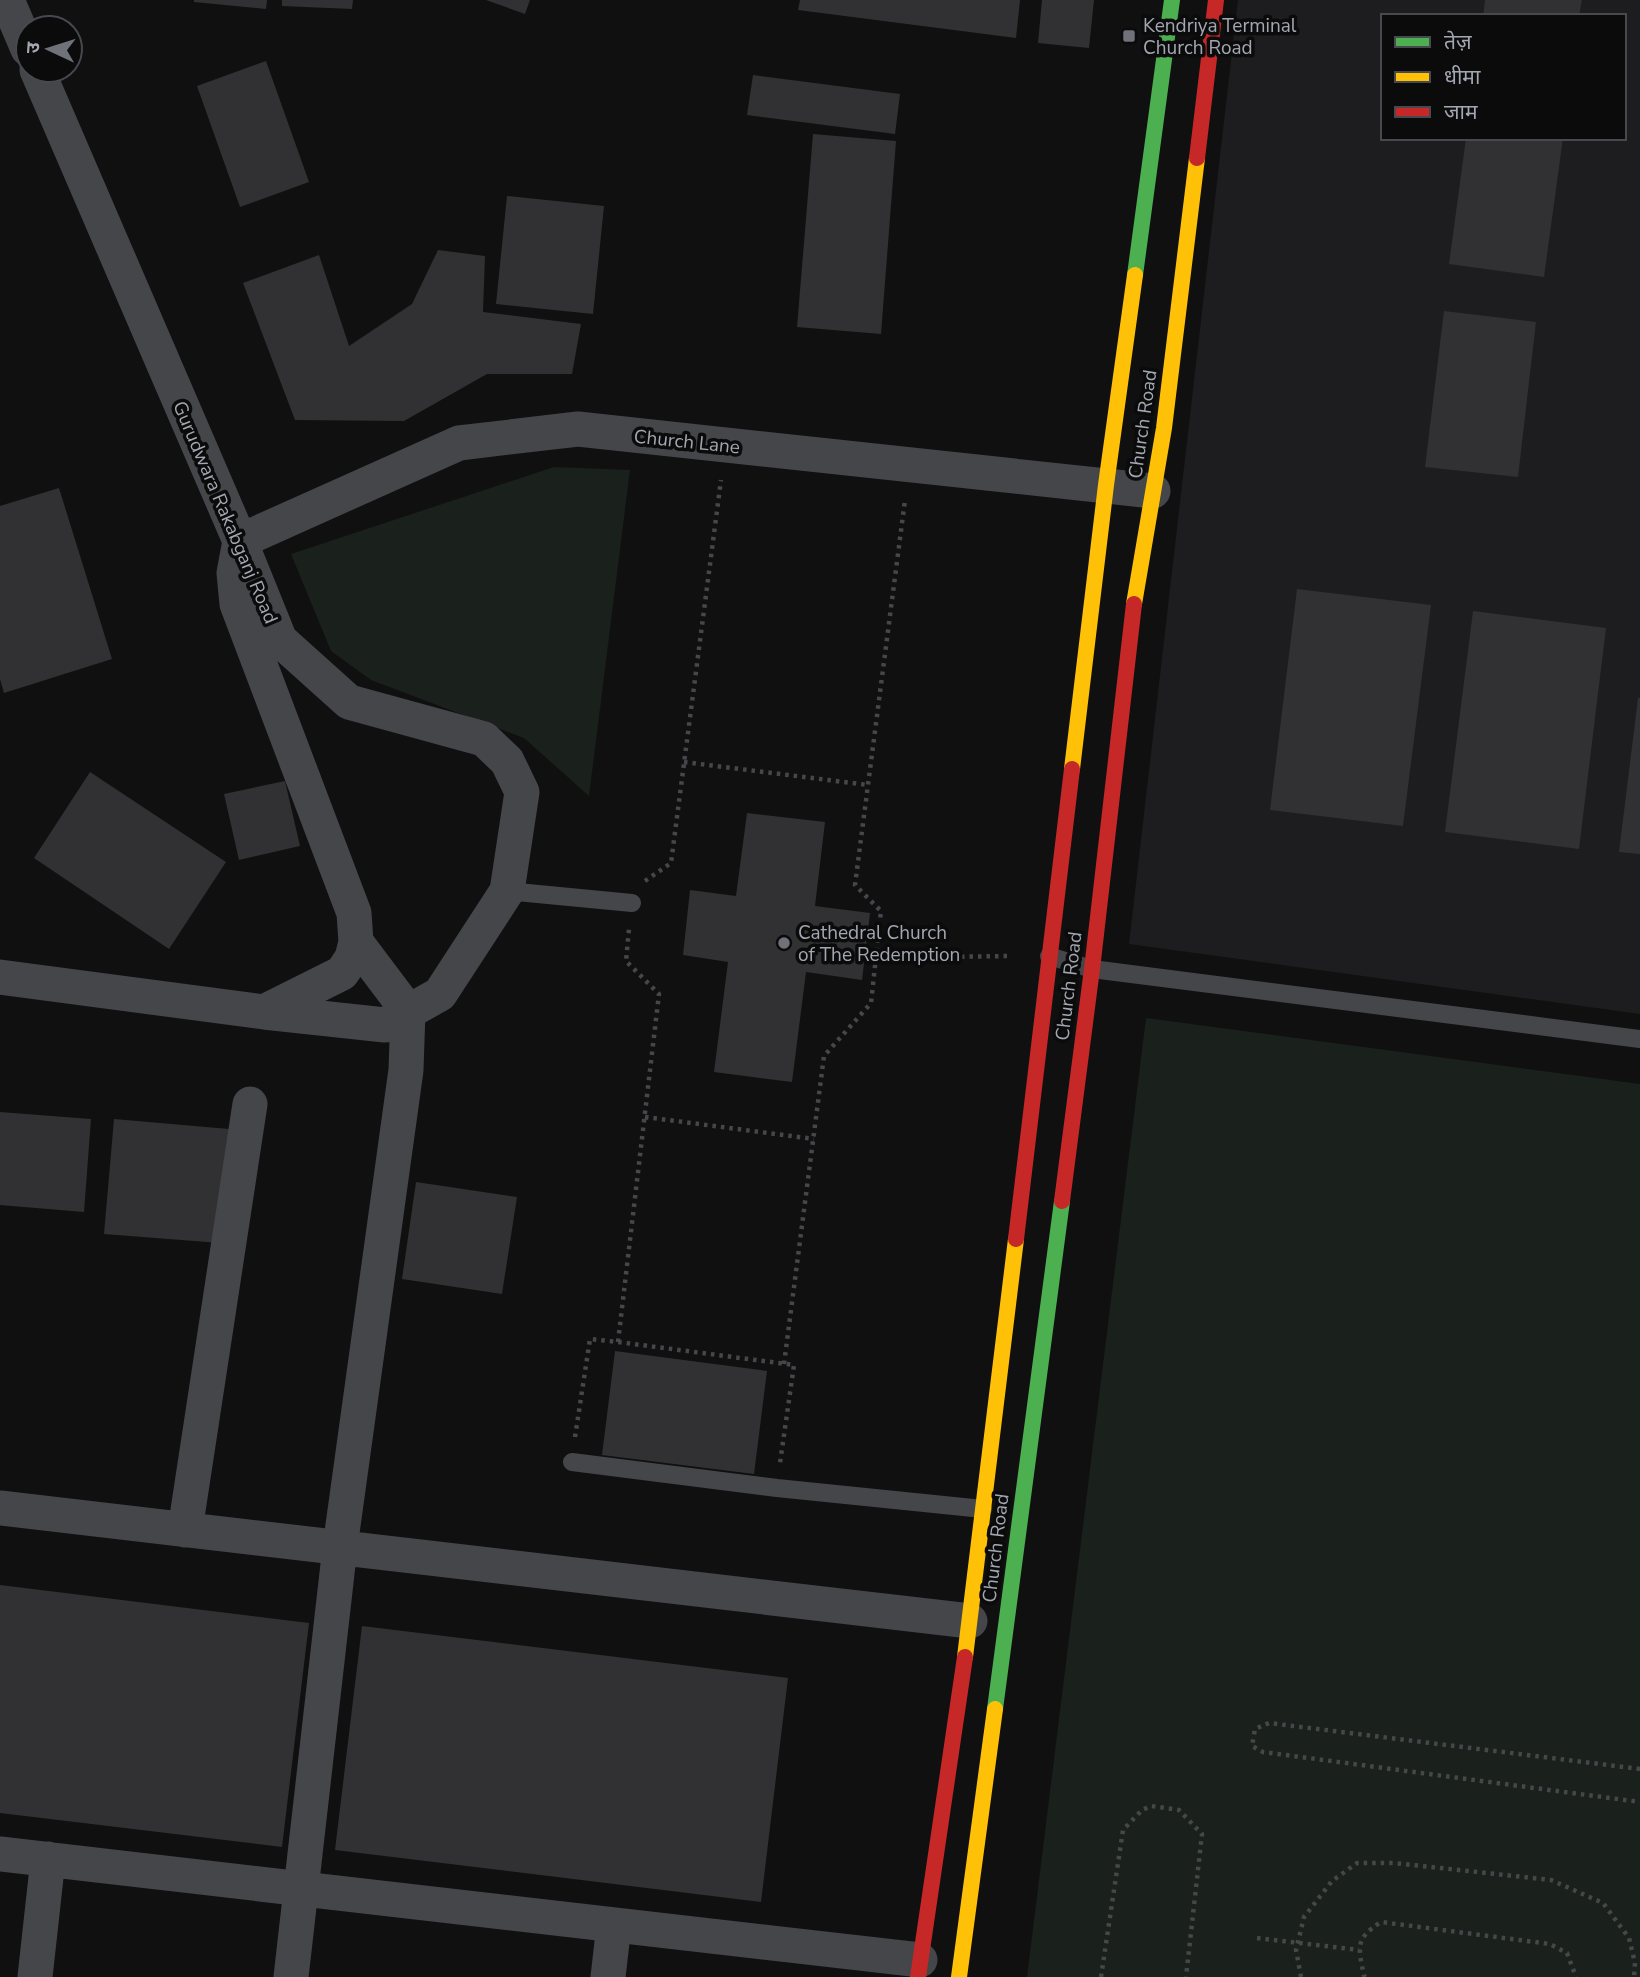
<svg xmlns="http://www.w3.org/2000/svg" width="1640" height="1977" font-family="'Nunito Sans','Noto Sans Devanagari',sans-serif">
<style>
.built{fill:#1d1d1f;fill-rule:evenodd}
.green{fill:#1a201b}
.building{fill:#313133}
.lines{fill:none;stroke-linecap:round;stroke-linejoin:round}
.path{stroke:#46474a;stroke-width:4.5;stroke-dasharray:3.5 5;stroke-linecap:butt}
.lane{stroke:#444649;stroke-width:18}
.street{stroke:#444649;stroke-width:35}
.fast{stroke:#4caf50;stroke-width:16}
.slow{stroke:#ffc107;stroke-width:16}
.jam{stroke:#c62828;stroke-width:16}
.poi-dot{fill:#6f7279;stroke:#0b0b0c;stroke-width:2.5}
.labels{text-anchor:middle;stroke-width:7;stroke-linejoin:round;paint-order:stroke}
.poi-label{font-size:19px;fill:#a2a7b1;stroke:#0b0b0c;text-anchor:start}
.street-label{font-size:19px;fill:#a2a7b1;stroke:#0b0b0c}
</style>
<rect width="100%" height="100%" fill="#101011"/>
<path class="built" d="M1238,0H1640V1014L1129,944ZM1383,16H1624V138H1383Z"/>
<path class="green" d="M554,467L630,470L589,796L524,738L371,680L331,651L291,554Z
M1146,1018L1640,1084V1977H1027Z"/>
<path class="building" d="M194,0H267L266,9L194,2Z
M282,0H353L352,9L282,6Z
M486,0H530L525,14Z
M800,0H1020L1016,38L798,10Z
M1042,0H1094L1089,48L1038,43Z
M1485,0H1582L1579,16H1483Z
M266,61L309,182L240,207L197,86Z
M753,75L900,94L895,134L747,115Z
M813,134L896,141L881,334L797,327Z
M1466,138H1563L1544,277L1449,264Z
M507,196L604,206L593,314L496,304Z
M438,250L485,256L483,312L581,324L572,374H487L404,421L295,420L243,283L319,255L349,346L412,304Z
M1444,311L1536,322L1518,477L1425,467Z
M59,488L112,659L4,693L0,679V506Z
M1297,589L1431,605L1403,826L1270,810Z
M1473,611L1606,628L1579,849L1445,832Z
M1638,698H1640V854L1619,852Z
M90,772L226,862L169,949L34,858Z
M285,781L300,846L239,860L224,794Z
M747,813L825,822L815,906L870,913L862,980L806,972L792,1082L714,1072L728,962L683,955L690,890L736,896Z
M0,1112L91,1119L84,1212L0,1205Z
M114,1119L229,1129L220,1243L104,1234Z
M416,1182L517,1197L502,1294L402,1279Z
M615,1351L767,1371L754,1474L602,1455Z
M0,1585L309,1623L282,1847L0,1813Z
M362,1626L788,1678L761,1902L335,1850Z"/>
<g class="lines">
<path class="path" d="M684,762L868,785
M645,881L671,863L721,480
M876,958L1011,956
M645,1117L814,1139
M618,1342L659,994L626,961L629,929
M784,1364L824,1056L871,1003L881,911L855,885L905,500
M575,1437L590,1339L618,1342L794,1365L780,1463
M1640,1769L1269,1723L1255,1729L1252,1746L1263,1752L1640,1802
M1257,1938L1359,1950
M1101,1977L1123,1830L1142,1810L1151,1806L1179,1810L1202,1834L1186,1977
M1301,1977L1296,1950L1304,1917L1332,1881L1357,1863H1394L1551,1880L1603,1903L1629,1938L1635,1963L1634,1977
M1366,1977L1364,1976C1358,1946 1355,1939 1381,1922L1550,1944L1567,1953L1576,1977"/>
<path class="lane" d="M507,891L632,903
M1049,956L1092,969L1640,1039
M572,1462L777,1488L983,1509"/>
<path class="street" d="M7,0L28,49
M0,977L264,1012L385,1025L440,994L507,891L522,792L507,761L484,739L349,702L280,640L240,541L37,70
M264,1012L342,973L352,958L356,942L354,913L237,604L234,573L240,541L459,443L578,429L1153,491
M0,1508L970,1621
M185,1530L250,1104
M0,1854L920,1960
M35,1977L48,1859
M291,1977L340,1547L406,1070L408,1011L356,942
M608,1977L614,1925"/>
<path class="fast" d="M1135,275L1172,0
M995,1709L1062,1201"/>
<path class="slow" d="M1134,604L1164,428L1197,158
M1072,769L1106,485L1135,275
M965,1657L1016,1239
M959,1977L995,1709"/>
<path class="jam" d="M1197,158L1216,0
M1062,1201L1092,969L1134,604
M1016,1239L1072,769
M918,1977L965,1657"/>
</g>
<g class="poi-dot">
<rect x="1122" y="29" width="14" height="14" rx="3.5"/>
<circle cx="784" cy="943" r="7"/>
</g>
<g class="labels">
<g class="poi-label">
<text x="1143" y="32">Kendriya Terminal<tspan x="1143" dy="22">Church Road</tspan></text>
<text x="798" y="939">Cathedral Church<tspan x="798" dy="22">of The Redemption</tspan></text>
</g>
<g class="street-label">
<text transform="translate(1142 424) rotate(-82)" y="7">Church Road</text>
<text transform="translate(687 441) rotate(6)" y="7">Church Lane</text>
<text transform="translate(226 512) rotate(67)" y="7">Gurudwara Rakabganj Road</text>
<text transform="translate(1068 986) rotate(-83)" y="7">Church Road</text>
<text transform="translate(995 1548) rotate(-83)" y="7">Church Road</text>
</g>
</g>
<rect x="1381" y="14" width="245" height="126" fill="#0b0b0c" stroke="#47494e" stroke-width="2"/>
<rect x="1395" y="37" width="35" height="10" fill="#4caf50" stroke="#47494e" stroke-width="2"/>
<text x="1444" y="49" font-size="21" fill="#a2a7b1">तेज़</text>
<rect x="1395" y="72" width="35" height="10" fill="#ffc107" stroke="#47494e" stroke-width="2"/>
<text x="1444" y="84" font-size="21" fill="#a2a7b1">धीमा</text>
<rect x="1395" y="107" width="35" height="10" fill="#c62828" stroke="#47494e" stroke-width="2"/>
<text x="1444" y="119" font-size="21" fill="#a2a7b1">जाम</text>
<g transform="translate(49 49) rotate(274)"><circle r="33" fill="#0b0b0c" stroke="#47494e" stroke-width="2"/>
<path d="M0-5L12 26L0 18L-12 26Z" fill="#6f7279"/>
<text y="-10" font-size="19" font-weight="bold" text-anchor="middle" fill="#a2a7b1">उ</text>
</g>
</svg>
